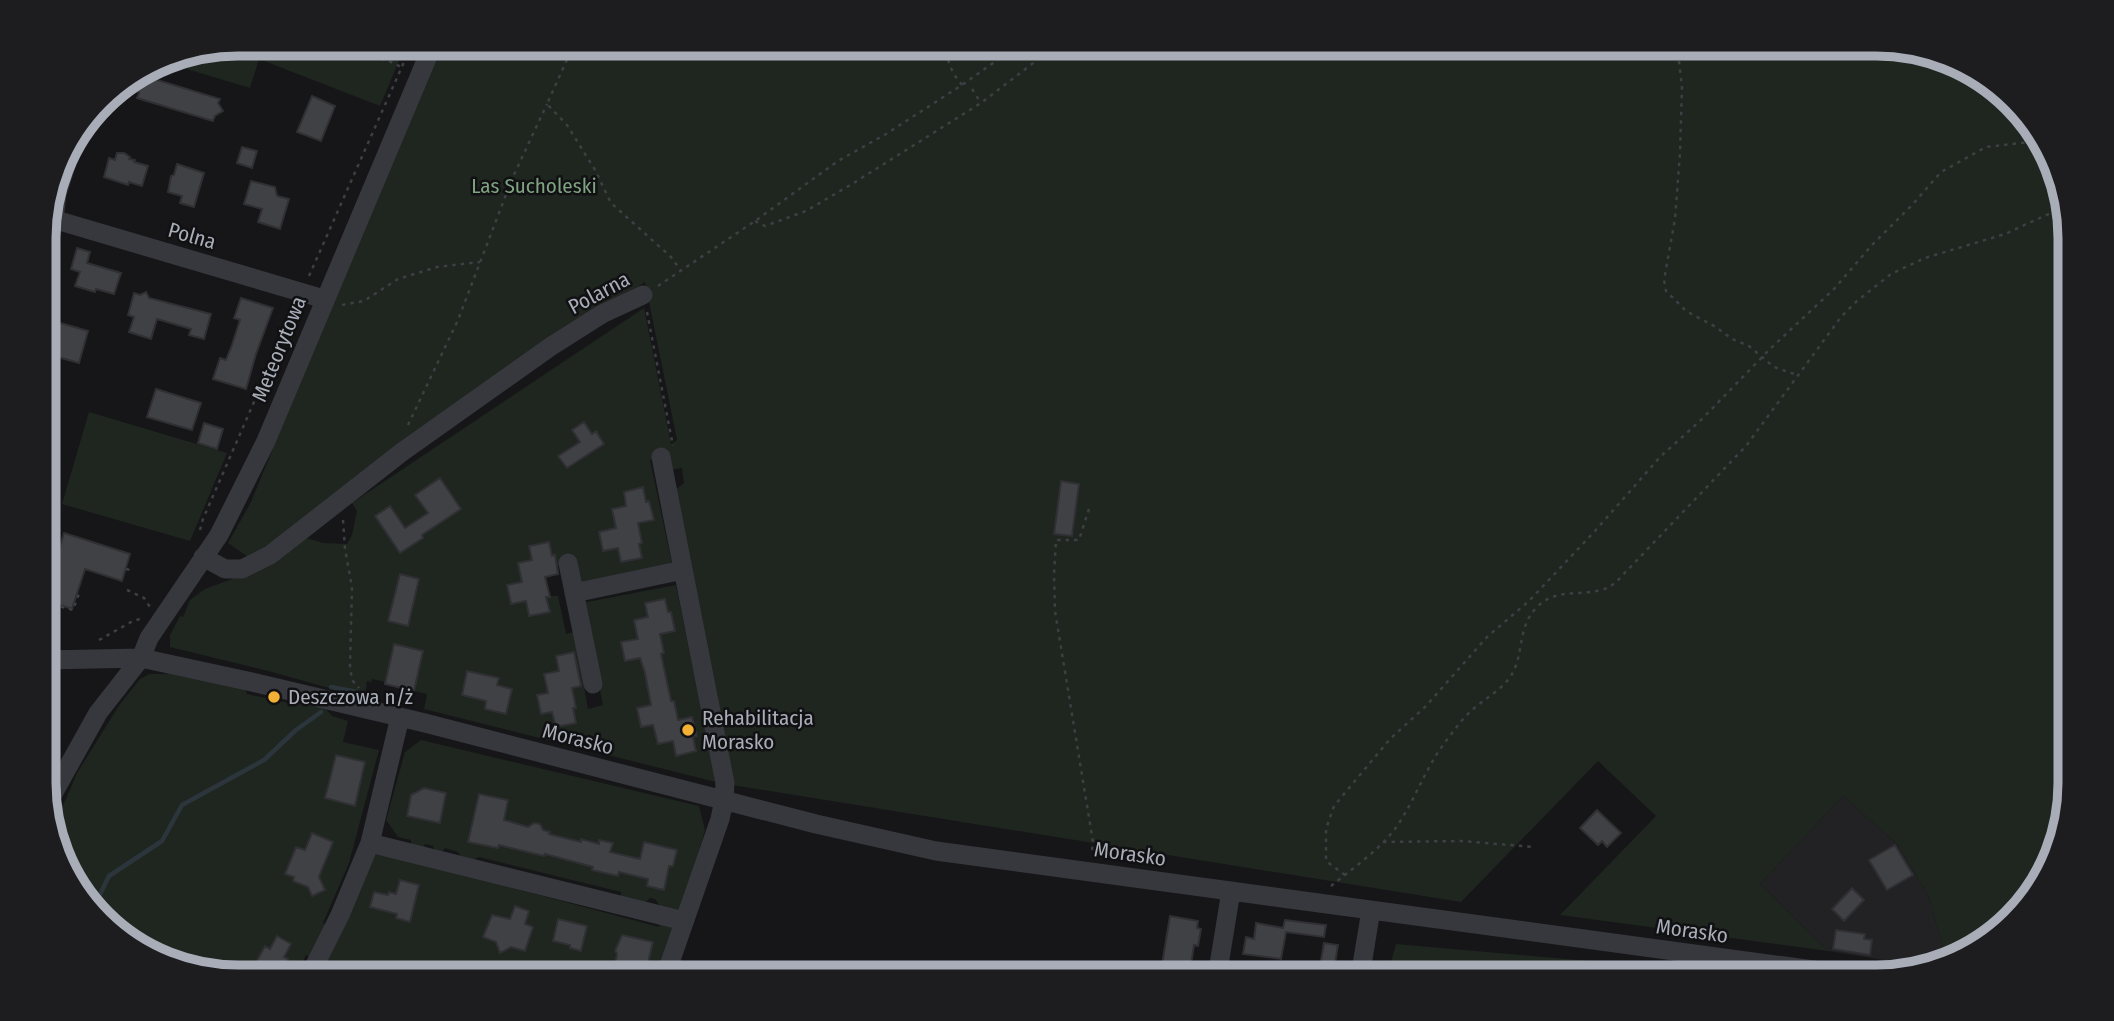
<svg xmlns="http://www.w3.org/2000/svg" width="2114" height="1021" font-family="'Fira Sans Condensed',sans-serif">
<style>
.built{fill:#222225}
.green{fill:#1e261f}
.lines{fill:none;stroke-linecap:round;stroke-linejoin:round}
.stream{stroke:#2c353c;stroke-width:4.5}
.building{fill:#404145;stroke:#303034;stroke-width:2}
.path{stroke:#3d3f44;stroke-width:2.5;stroke-dasharray:3.5 5;stroke-linecap:butt}
.minor{stroke:#37383d;stroke-width:19}
.poi-dot{fill:#f2b134;stroke:#111113;stroke-width:2.5}
.labels{text-anchor:middle;stroke-width:5;stroke-linejoin:round;paint-order:stroke}
.park-label{font-size:21px;fill:#7fa381;stroke:#111113}
.street-label{font-size:21px;fill:#a8adb8;stroke:#111113}
.poi-label{font-size:21px;fill:#a8adb8;stroke:#111113;text-anchor:start}
.rim{fill:none;stroke:#a8adb8;stroke-width:9}
</style>
<rect width="100%" height="100%" fill="#161618"/>
<path class="built" d="M1843,796L1897,844L1928,895L1946,957L1928,964L1913,960L1909,964L1828,951L1760,884Z"/>
<path class="green" d="M238,44H406L380,106L259,59L250,88L160,61L164,58Z
M443,44H1876L1951,59L2030,120L2069,213L2070,784L2055,858L1984,944L1946,957L1928,895L1897,844L1843,796L1760,884L1828,951L1560,915L1656,816L1598,761L1461,902L732,785L674,491L684,483L682,468L669,470L665,449L650,460L672,564L579,583L574,562L558,565L559,574L546,577L550,596H558L566,634L574,632L588,709L603,705L582,603L676,585L716,782L424,709L427,694L385,684V682L372,679L371,682L367,681L365,698L272,672L170,647V635L180,616L183,617L190,600L205,589L251,572L306,538L324,543L347,544L352,535L357,511L352,503L644,308L671,444L677,440L645,282L399,448L251,559L228,543L251,502L413,107Z
M89,412L227,453L190,541L62,504Z
M150,674H173L245,689L247,694L289,703L290,701L324,707L332,716L348,721L343,742L379,750L349,863L323,923L326,925L310,957L306,955L300,967L304,969L299,977H238L163,962L84,901L52,825L66,799L77,773L120,704L140,679Z
M421,740L699,806L705,830L682,910L662,909L655,899L650,898L644,904L621,898V892L479,857C473,861 467,858 461,857L458,852L445,848L442,852L434,850L433,846L425,844L424,848L411,845V840L398,837L386,820L405,752Z
M382,853L659,927L661,921L674,926L660,977H314L375,855Z
M1396,944L1590,961L1588,977H1387Z
M855,962L946,971L952,977H832L846,972Z"/>
<g class="lines">
<path class="stream" d="M331,687L357,692
M93,909L109,876L162,841L182,805L264,760L296,730L321,712"/>
</g>
<path class="building" d="M144,76L220,99L218,103L223,111L215,116L213,121L137,98L139,93L135,84L143,80Z
M312,96L335,106L321,141L297,132Z
M242,147L257,151L252,168L237,163Z
M117,153H124L130,157L129,159L135,160L134,162L148,166L142,186L129,182L128,185L104,177L109,158L115,160Z
M177,164L204,173L194,207L180,203L182,196L168,192L171,176L174,175Z
M251,181L275,187L277,196L289,199L280,229L258,222L262,209L244,204Z
M77,248L90,252L87,263L121,273L114,294L96,289L95,292L75,286L80,272L71,269Z
M146,292L149,298L211,314L204,339L189,335L191,329L157,319L151,339L129,332L134,317L128,315L134,293L140,295Z
M241,298L273,308L256,354L246,389L213,379L220,358L226,360L232,345L240,320L234,318Z
M57,322L88,331L79,363L51,355L56,336L53,335Z
M156,389L201,403L192,430L147,417Z
M584,422L592,434L596,431L604,444L567,468L558,456L580,442L572,430Z
M204,423L223,429L217,449L198,443Z
M440,478L461,509L422,535L423,538L400,553L375,516L390,506L405,528L428,513L415,495Z
M1061,481L1079,484L1072,536L1054,534Z
M643,487L646,502L649,501L654,520L638,523L642,543L639,544L642,558L621,562L618,548L603,551L599,532L616,528L612,509L626,506L624,492Z
M64,533L130,554L122,581L85,569L72,609L45,600V594Z
M549,542L552,556L555,555L558,574L545,577L550,597H546L550,612L529,616L526,601L511,604L507,585L522,582L518,563L532,560L529,546Z
M400,574L419,579L408,626L388,621Z
M665,599L668,612H671L675,631L660,634L664,653L661,654L671,701H674L678,720L692,717L697,736L693,737L696,751L676,756L673,741L658,744L653,725L641,727L637,708L651,705L645,673L640,658L625,661L621,642L638,639L634,620L648,617L645,603Z
M394,644L423,651L414,691L385,684Z
M574,652L581,686L572,688L576,708H573L576,723L556,727L552,712L541,714L537,695L548,693L544,674L559,671L556,656Z
M467,671L499,678L497,685L512,689L506,714L485,709L486,701L462,695Z
M336,755L365,762L355,806L325,798Z
M424,788L446,793L440,823L407,816L411,795Z
M479,794L508,800L504,820L528,827L534,823L540,824L543,830L550,832L549,834L581,842V839L599,844V840L613,843L610,852L640,859L644,842L677,850L673,866H669L664,890L647,886L648,879L619,872L618,876L592,870L593,867L545,854L544,856L499,845L498,848L468,842Z
M1597,810L1621,833L1607,847L1602,841L1598,845L1580,828Z
M312,833L333,842L319,877L325,890L312,896L308,887L293,881L294,877L285,874L296,847L305,850Z
M1895,845L1913,875L1887,890L1869,860Z
M400,880L419,885L410,922L396,918L397,914L370,907L374,892L388,895L389,892L396,894Z
M1852,888L1864,900L1844,921L1832,909Z
M515,906L529,911L525,924L533,927L525,951L511,947L500,953L496,942L483,937L492,915L510,919Z
M1170,916L1198,921L1197,928L1201,929L1198,946L1194,945L1189,977H1160Z
M558,919L587,926L581,951L570,948V945L553,941Z
M1285,920L1326,925L1324,937L1286,932L1281,959L1243,954L1246,937L1254,939L1256,923L1283,928Z
M1836,930L1865,934L1864,939L1872,940L1870,955L1833,949Z
M622,935L653,942L646,971L615,964L617,954L615,951Z
M277,936L291,944L284,957L288,959L279,977H248L265,946L270,949Z
M1324,943L1338,945L1334,969L1320,966Z"/>
<g class="lines">
<path class="path" d="M574,44L547,104L567,125L595,170L611,203L671,257L681,271
M942,44L953,73L962,85
M1677,44L1682,87L1680,153L1675,219L1664,280L1666,291L1686,311L1716,327L1732,339L1749,346L1774,367L1797,375
M232,45L235,49L245,54L259,52L282,55H364L387,60L403,68
M972,89L981,103
M755,221L765,226L806,211L852,184L981,103L1045,54L1070,44
M309,276L412,44
M658,286L755,221L838,161L886,134L962,85L1020,44
M342,305L364,301L398,279L437,267L480,262
M647,312L673,446
M408,425L458,320L512,179L547,104
M1089,509L1079,540H1056L1054,574L1055,611L1093,842L1092,853
M343,520L345,549L352,587L350,666L352,680L359,688
M200,530L203,519L295,308
M126,569L134,571
M127,590L144,598L150,607
M45,640L55,605L73,610L80,591
M99,640L133,621L140,619
M1383,842L1461,841L1534,847
M1345,875L1326,861V829L1334,806L1390,739L1426,706L1487,637L1529,601L1595,531L1660,457L1701,420L1770,349L1834,289L1872,245L1913,204L1941,172L1986,147L2039,141
M1331,886C1353,868 1378,851 1395,829C1415,801 1425,768 1446,741C1454,731 1461,720 1470,712C1481,701 1497,693 1507,681C1526,659 1515,631 1536,608C1555,588 1578,596 1601,590C1609,588 1614,584 1619,579L1746,446L1841,317L1857,301L1891,274L1925,258L2005,234L2066,206"/>
<path class="minor" d="M46,217L324,299
M44,254L54,220L57,194L75,137
M661,457L725,783L724,800L720,819L665,977
M203,557L225,569H242L270,555L402,452L550,347L602,314L643,295
M568,563L593,684
M574,593L683,570
M45,660L141,658L252,682L425,723L816,824L936,851L1865,977
M45,808L98,713L141,658L149,638L219,535L266,441L433,44
M370,843L684,921
M309,977L340,915L370,843L400,717
M1217,977L1231,891
M1360,977L1371,910"/>
</g>
<g class="poi-dot">
<circle cx="274" cy="697" r="7"/>
<circle cx="688" cy="730" r="7"/>
</g>
<g class="labels">
<g class="park-label">
<text x="534" y="193">Las Sucholeski</text>
</g>
<g class="street-label">
<text transform="translate(192 236) rotate(16)" y="7">Polna</text>
<text transform="translate(599 293) rotate(-28)" y="7">Polarna</text>
<text transform="translate(279 349) rotate(-68)" y="7">Meteorytowa</text>
<text transform="translate(578 739) rotate(14)" y="7">Morasko</text>
<text transform="translate(1130 854) rotate(8)" y="7">Morasko</text>
<text transform="translate(1692 931) rotate(8)" y="7">Morasko</text>
</g>
<g class="poi-label">
<text x="288" y="704">Deszczowa n/ż</text>
<text x="702" y="725">Rehabilitacja<tspan x="702" dy="24">Morasko</tspan></text>
</g>
</g>
<path d="M0 0H2114V1021H0ZM238 56H1876A182 182 0 0 1 2058 238V783A182 182 0 0 1 1876 965H238A182 182 0 0 1 56 783V238A182 182 0 0 1 238 56Z" fill="#1d1d20" fill-rule="evenodd"/>
<path class="rim" d="M238 56H1876A182 182 0 0 1 2058 238V783A182 182 0 0 1 1876 965H238A182 182 0 0 1 56 783V238A182 182 0 0 1 238 56Z"/>
</svg>
